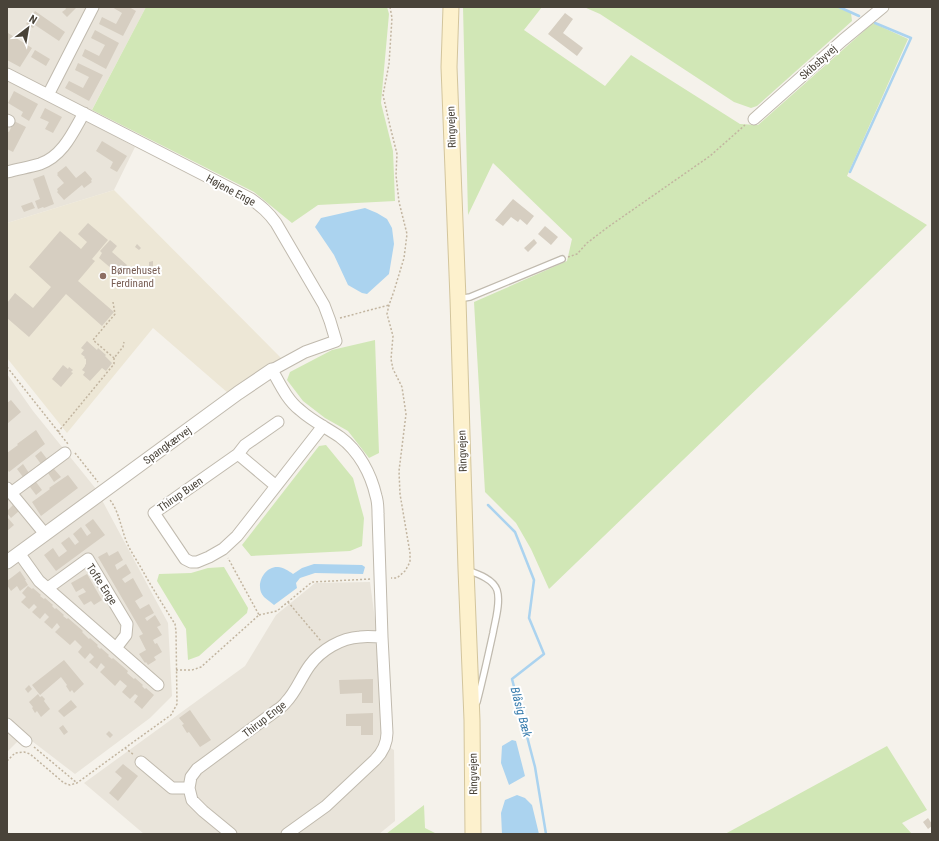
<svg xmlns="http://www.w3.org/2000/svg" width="939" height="841" font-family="'Roboto Condensed',sans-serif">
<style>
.residential{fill:#e9e4da}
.education{fill:#ede7d6}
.green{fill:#d1e7b6}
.water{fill:#abd3ef}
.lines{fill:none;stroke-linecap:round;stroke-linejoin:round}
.stream{stroke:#abd3ef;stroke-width:2.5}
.building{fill:#d6cec1}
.service-casing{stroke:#c0baae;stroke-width:8}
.minor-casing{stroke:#c0baae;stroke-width:13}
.tertiary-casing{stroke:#c0baae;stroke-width:15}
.secondary-casing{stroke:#d3c59c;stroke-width:17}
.path{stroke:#c2b5a0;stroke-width:1.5;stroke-dasharray:2 2;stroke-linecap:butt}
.service{stroke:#fff;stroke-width:5.5}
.minor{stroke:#fff;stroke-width:11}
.tertiary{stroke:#fff;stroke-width:13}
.secondary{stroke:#fdf1cd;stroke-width:15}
.education-dot{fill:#8d6e63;stroke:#fff;stroke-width:1.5}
.labels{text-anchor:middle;stroke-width:4;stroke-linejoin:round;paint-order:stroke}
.street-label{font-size:11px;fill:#494339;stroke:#fff}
.education-label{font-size:11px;fill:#785e54;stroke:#fff;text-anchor:start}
.water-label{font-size:12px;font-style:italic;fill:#3379ab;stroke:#fff}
</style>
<rect width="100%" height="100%" fill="#f5f2eb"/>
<path class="residential" d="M7,7H146L86,121L135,147L114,190L7,223Z
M7,374L33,411L96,489L168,623L172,696L150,718L75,774L24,735L7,752Z
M370,582L379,650L382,743L394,750L395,821L379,834H144L84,783L245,666L276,615L315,583Z"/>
<path class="education" d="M114,190L281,358L228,393L153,328L67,433L7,358V223Z"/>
<path class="green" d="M146,7H387L389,14L381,103L393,151L395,201L318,205L292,223L254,192L92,110Z
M463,7H542L524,30L605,86L631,55L740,124L758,125L873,23L908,39L847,176L927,225L549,589L531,549L516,523L485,492L474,302L567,261L572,239L493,163L468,215Z
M584,7H836L851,13L852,21L757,106L751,108L734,102L600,14Z
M375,340L379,453L369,458L348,431L325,418L303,401L287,380L290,372L332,350Z
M326,445L353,478L364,518L362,546L350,551L251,556L242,545L319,446Z
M224,567L248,608L247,613L199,656L188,660L186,629L157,581L159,574L191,573L208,568Z
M887,746L927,810L902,823L912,834H725Z
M424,805L425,828L437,834H386Z"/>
<path class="water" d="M365,208L377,213L387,219L392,228L394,244L389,274L367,294L362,293L348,285L334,255L315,227L321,218Z
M314,564L362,565L365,567L363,574L315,573L300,578L296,583L297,588L274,605C271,602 267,600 264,597C254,586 264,566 278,567C283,567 289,571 293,574L302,568Z
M512,740L516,741L525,776L509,785L501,763L502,746Z
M517,795L525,798L532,805L539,834H502L501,813L505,800Z"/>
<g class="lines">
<path class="stream" d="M839,7L859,16
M850,172L911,38L875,23
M488,505L515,532L534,580L529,618L544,654L512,679L535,767L546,834"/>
</g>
<path class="building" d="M65,7H75L76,8L67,17L62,12L66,9Z
M112,7H129L136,11L123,36L99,24L102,17L116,24L122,13Z
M35,11L65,32L59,41L35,25L33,28L26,24Z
M565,13L573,19L563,33L583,48L577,56L548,34Z
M95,30L119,43L106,69L82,56L85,49L99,56L105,45L91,38Z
M8,33L32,48L20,67L7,60Z
M35,50L50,59L46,66L31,57Z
M78,63L103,75L89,101L65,88L69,81L83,88L89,77L75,70Z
M14,91L38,104L29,121L21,116L23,112L8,103Z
M45,108L62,117L53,133L45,129L49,122L40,118Z
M14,121L26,127L13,152L7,149V131L9,132Z
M102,141L127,156L117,172L110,168L113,162L96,151Z
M66,166L76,178L85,171L92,179L91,181L92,182L84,188L82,185L64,200L57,192L58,191L57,189L64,183L57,175L58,174L57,173Z
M44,175L54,204L44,208L43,207L38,209L35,201L40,199L33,179Z
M513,199L534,216L527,225L520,219L518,222L511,217L503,226L495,220Z
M32,202L35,208L24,212L21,206Z
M88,223L108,240L92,259L95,261L78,281L114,312L102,326L66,294L29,337L7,318V303L15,293L33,308L51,287L29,267L60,231L81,249L87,242L78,234Z
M545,226L558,237L551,245L538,234Z
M534,239L537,243L528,252L524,248Z
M110,240L117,246L112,252L127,265L119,275L99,258L102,253L100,251Z
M137,244L141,248L139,250L135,247Z
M153,261V266L149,267V262Z
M87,341L97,350L98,348L106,355L105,356L112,363L106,371L102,368L90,381L83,375L85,372L82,370L85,366V365L86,364V359L84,358L85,357L81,354L84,350L81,348Z
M63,365L68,369L69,367L73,370L71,372L73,373L61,387L52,379Z
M11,400L21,412L7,424V403Z
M36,430L45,444L9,472L7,469V453L18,445L17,444Z
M41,451L47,459L41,464L35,456Z
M23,464L29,473L23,477L17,469Z
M54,469L61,477L54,482L48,473Z
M68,475L78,488L41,516L32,502L50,489L49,488Z
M36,482L42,490L36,495L30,487Z
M13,505L19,511L11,518L7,513V511Z
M7,517L14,525L7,531Z
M93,519L105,535L56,571L44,555L53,548L59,557L67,551L61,543L69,537L75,545L79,542L73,534L81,527L87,536L91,533L85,525Z
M118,551L123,560L115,565L117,570L126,564L131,573L122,579L125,583L133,578L143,596L135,601L140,609L149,604L154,613L145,618L147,621L155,615L161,625L157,627L162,635L153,640L155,644L157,643L162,652L154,657L156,660L148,665L146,662L145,663L139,654L146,650L139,636L143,634L98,557L107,552L109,556Z
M20,571L26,580H25L28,585L20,591L17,586L11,591L7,585V581Z
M87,574L102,600L94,605L91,601L84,605L78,596L86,592L83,588L76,592L71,583Z
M28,586L32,589L33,588L41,595L40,596L44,599L45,598L53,605L52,606L55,609L56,608L64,615L63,616L67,619L68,618L83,631L82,632L89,639L90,638L98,645L97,646L100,649L101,648L109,655L108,656L112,659L113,658L128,671L127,673L134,679L135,678L143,685L142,686L145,689L146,688L154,695L142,709L134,702L138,696L135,694L130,699L122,692L127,686L120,680L115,686L100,672L105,667L101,663L97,669L89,662L94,657L90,653L85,659L78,652L82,647L75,640L70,645L55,632L60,627L57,623L52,629L44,622L49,617L45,613L40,619L32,612L37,607L34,604L29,609L21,602L26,597L22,593Z
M64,660L84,684L74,693L72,690L70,692L66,686L67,685L61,677L40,695L32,685Z
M373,679V703H362V693L340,694L339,680Z
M29,685L32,689L28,693L25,689Z
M38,694L40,697L42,696L45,699L44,701L50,709L41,717L37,711L35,713L32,708L33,707L29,702Z
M71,700L77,707L64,717L58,711Z
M190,710L211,740L200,747L189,732L187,733L182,725L184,724L179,718Z
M373,713V735H361V726H346V714Z
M63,725L68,732L64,735L59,728Z
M109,731L113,735L110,738L106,734Z
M123,764L138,776L118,801L109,793L122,778L115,772Z
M928,818L932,824V826L928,829L923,822Z"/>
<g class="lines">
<g class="service-casing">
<path id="service" d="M458,299L470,297L562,259
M467,570C478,574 493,579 497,590C501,602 495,621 493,633C488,656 483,679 477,702"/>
</g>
<g class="minor-casing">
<path id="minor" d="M7,74L251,199C262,207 268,212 276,223L324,305L330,321L336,341L305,352L272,370C280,384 287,400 300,410C312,421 327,428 340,437C359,451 371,474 376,496C378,502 378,508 378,514L382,637L387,733C387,744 383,752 375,760L326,806L287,834
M48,95L93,7
M754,119L843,40L883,7
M7,120L9,121
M7,172C18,169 30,167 40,164C63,156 73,132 84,113
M238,454L245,445L278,422
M276,486L238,454L154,513L185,559L191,562H197L209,557L223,549L237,536L323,426
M7,488L45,534
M11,493L65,453
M19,553L39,581L158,685
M48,588L88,559L127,624L126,635L116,648
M7,724L26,741
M141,762L172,788H189
M231,834L203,811L192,800L189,788L191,777L197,769L277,710C280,708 284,705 286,702C296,692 301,677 310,665C321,650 341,638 360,637C367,636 375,637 382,637"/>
</g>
<g class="tertiary-casing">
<path id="tertiary" d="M7,562L238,393L272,370"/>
</g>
<g class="secondary-casing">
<path id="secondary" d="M451,7L449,67L458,299L466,569L472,720L473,834"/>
</g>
<path class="path" d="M390,7L392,18L389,64L383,95L390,126L397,154L396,175L399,202L407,234L404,258L394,291L389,305L387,314L393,336L391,359L393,369L402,387L406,414L399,471L400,494L410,553V562L405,571L397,578H391
M568,257L577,254L587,243L608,227L710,156L745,125
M113,302L115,314L93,340L114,358
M340,318L389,305
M7,367L68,444
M58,432L114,364V358L123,347L124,342
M75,453L98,482
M288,602L321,641
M259,615L277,611L312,582L371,579
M176,670H192L201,667L259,615L228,558
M34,747L77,783
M125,748L134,755
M7,761L15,753L24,752L30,754L64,783L70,785L77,783L125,748L157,725L171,715L177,704L176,631L175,624C163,605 151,586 140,566C136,559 131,552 128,545C121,530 120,513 110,500"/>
<use href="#service" class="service"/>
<use href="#minor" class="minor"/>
<use href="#tertiary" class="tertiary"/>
<use href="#secondary" class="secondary"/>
</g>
<circle class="education-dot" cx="103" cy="276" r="4"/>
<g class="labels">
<g class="street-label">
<text transform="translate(818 62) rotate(-42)" y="4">Skibsbyvej</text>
<text transform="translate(451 127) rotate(-92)" y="4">Ringvejen</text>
<text transform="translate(231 190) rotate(28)" y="4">Højene Enge</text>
<text transform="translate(167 445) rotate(-36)" y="4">Spangkærvej</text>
<text transform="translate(462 451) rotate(-92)" y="4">Ringvejen</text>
<text transform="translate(180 494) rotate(-35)" y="4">Thirup Buen</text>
<text transform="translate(102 584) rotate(57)" y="4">Tofte Enge</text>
<text transform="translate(264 719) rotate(-38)" y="4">Thirup Enge</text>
<text transform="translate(473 774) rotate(-91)" y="4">Ringvejen</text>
</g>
<g class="education-label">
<text x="111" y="274">Børnehuset<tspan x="111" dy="13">Ferdinand</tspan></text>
</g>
<g class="water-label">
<text transform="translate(521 712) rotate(75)" y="4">Blåsig Bæk</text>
</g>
</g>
<rect width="939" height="841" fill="none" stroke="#494339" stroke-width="16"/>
<g transform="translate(28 28) rotate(31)" stroke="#ffffff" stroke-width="3" paint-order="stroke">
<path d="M0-3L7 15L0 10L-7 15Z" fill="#494339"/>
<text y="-6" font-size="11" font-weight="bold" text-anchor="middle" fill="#494339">N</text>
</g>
</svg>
